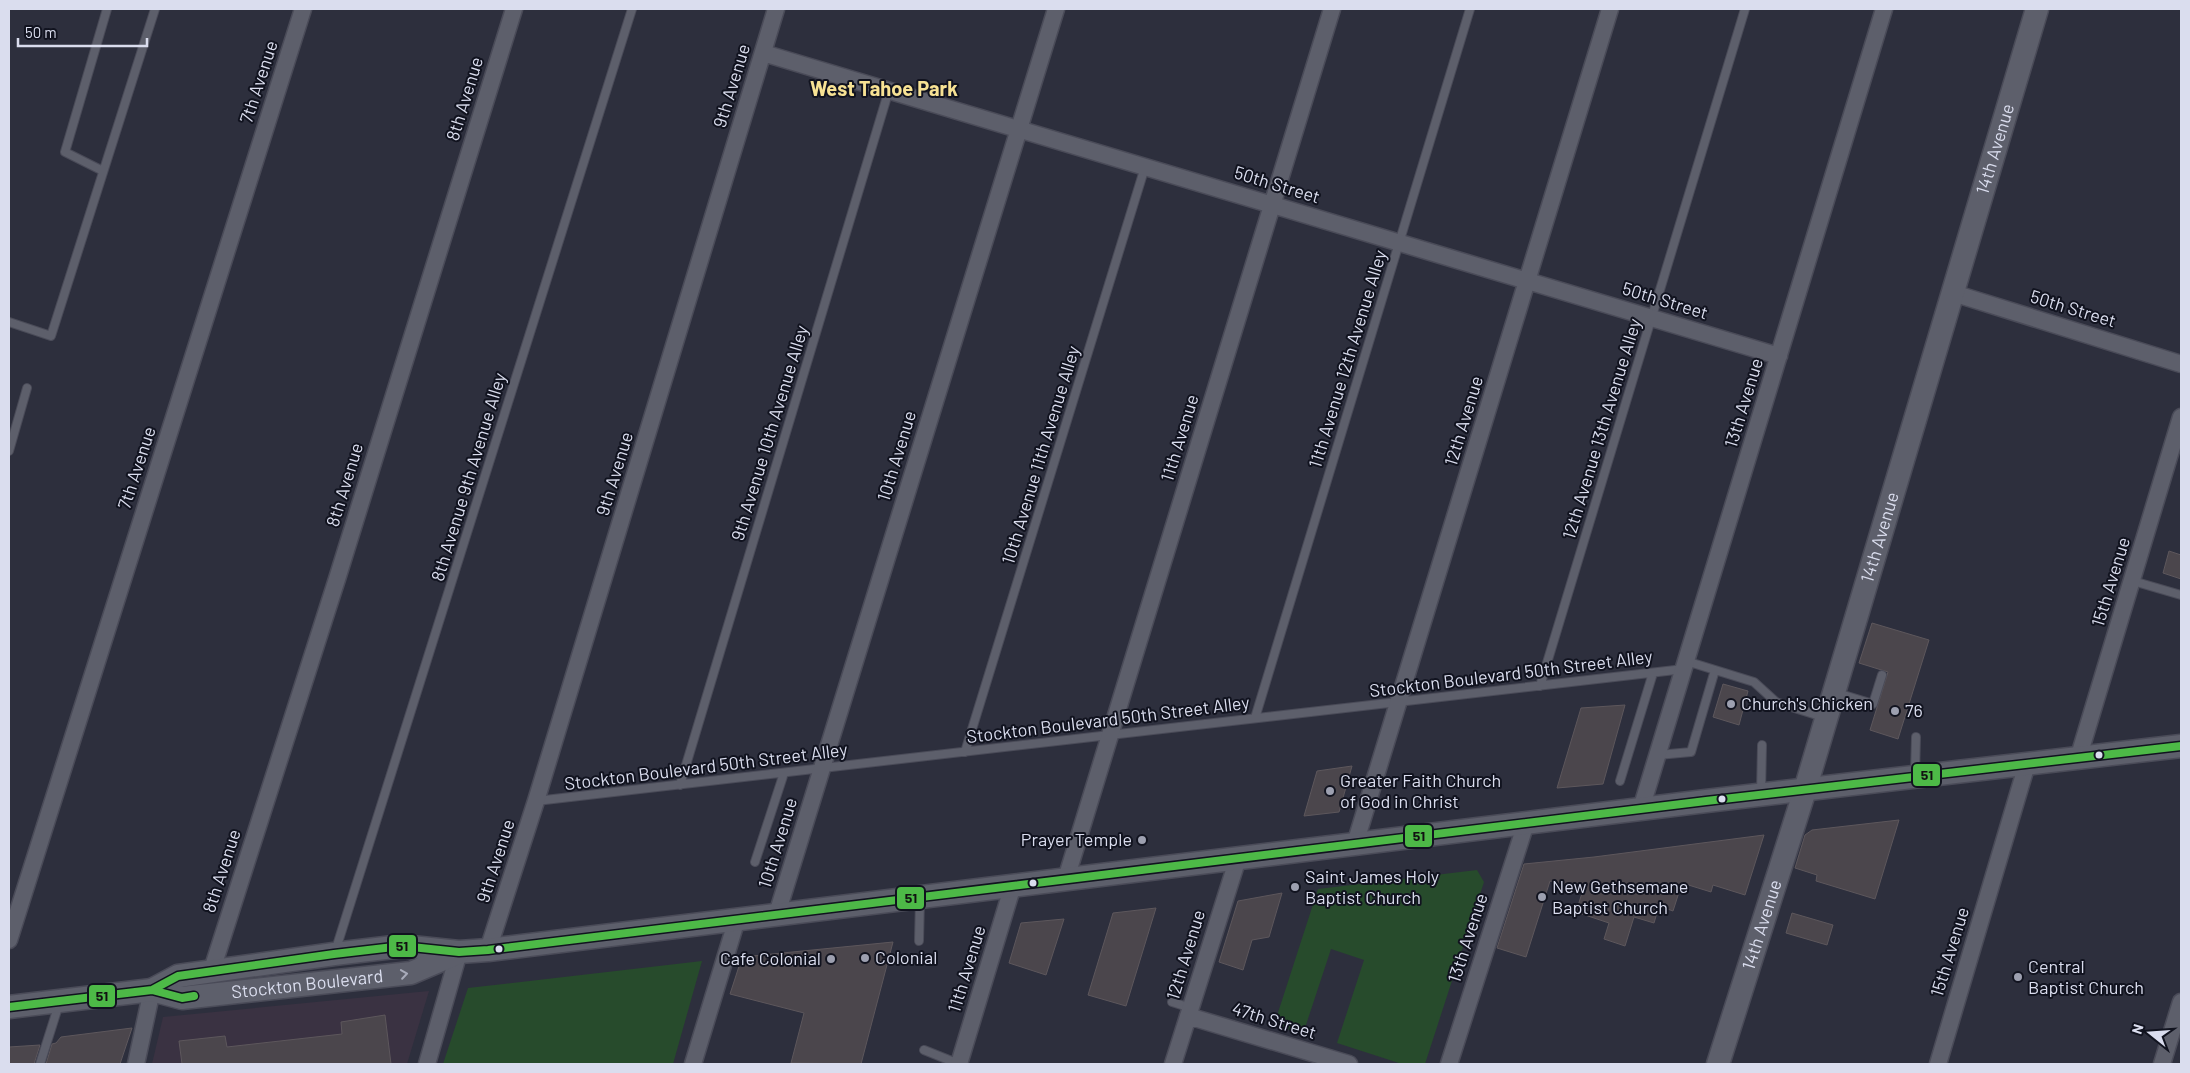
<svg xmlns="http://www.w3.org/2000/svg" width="2190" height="1073" font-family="Barlow,sans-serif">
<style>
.education{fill:#3a3242}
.green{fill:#274b2c}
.building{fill:#4b464c;stroke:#5d575c}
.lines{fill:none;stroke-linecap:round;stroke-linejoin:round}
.lane-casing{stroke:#4a4b58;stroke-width:10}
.street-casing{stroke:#4a4b58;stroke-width:19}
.secondary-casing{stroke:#4a4b58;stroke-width:25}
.lane{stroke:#5d5f6b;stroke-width:8}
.street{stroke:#5d5f6b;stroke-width:16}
.secondary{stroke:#5d5f6b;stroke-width:22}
.bus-1-casing{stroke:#11131f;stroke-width:11}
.bus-1{stroke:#4db947;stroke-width:8}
.oneway{stroke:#a8abba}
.poi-dot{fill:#9da0b0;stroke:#11131f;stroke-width:2}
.bus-dot{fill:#daddee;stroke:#11131f;stroke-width:2}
.labels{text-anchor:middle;stroke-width:4;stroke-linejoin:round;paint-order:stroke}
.street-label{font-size:18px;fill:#daddee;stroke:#11131f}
.poi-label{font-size:18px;fill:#daddee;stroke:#11131f;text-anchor:start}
.quarter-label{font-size:20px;font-weight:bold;fill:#f7e294;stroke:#11131f}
.line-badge{stroke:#11131f;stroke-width:2}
.pale-badge-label{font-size:14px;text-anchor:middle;font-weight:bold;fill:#111}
</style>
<rect width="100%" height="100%" fill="#2d2f3d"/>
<path class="education" d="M429,991L407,1064H152L163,1017Z"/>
<path class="green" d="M1477,870L1484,882L1425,1064H1402L1337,1043L1364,960L1331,949L1303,1034L1274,1025L1318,889Z
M702,961L673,1064H443L468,988Z"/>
<path class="building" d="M2169,551L2181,555V579L2163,573Z
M1872,623L1929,640L1898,739L1870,730L1888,672L1859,663Z
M1723,684L1748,691L1739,725L1713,717Z
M1625,705L1603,784L1557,788L1581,708Z
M1352,766L1339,812L1304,816L1317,771Z
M1899,820L1875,899L1816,881L1817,875L1795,868L1805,835L1812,830Z
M1764,835L1745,895L1713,885L1711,892L1682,883L1673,911L1659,906L1654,923L1634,917L1625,946L1604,939L1609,923L1576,912L1583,890L1550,881L1526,957L1497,948L1524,864L1594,857Z
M1282,893L1269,937L1252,940L1243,970L1219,962L1238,901Z
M1156,908L1126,1006L1088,995L1113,913Z
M1792,913L1833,925L1827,945L1786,933Z
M1064,919L1046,975L1009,963L1021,923Z
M893,942L861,1064L791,1063L804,1013L730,994L742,957Z
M385,1015L391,1064H182L179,1041L225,1036L227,1047L342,1034L341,1022Z
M132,1028L120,1064H46L52,1044L56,1043L61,1037Z
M40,1045L34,1064H9V1047Z"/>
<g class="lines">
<g class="lane-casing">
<path id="lane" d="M103,171L65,152L107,9
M9,322L51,336L155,9
M9,451L27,388
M2133,581L2181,595
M1686,661L1754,682L1776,702L1823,717
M1540,686L1745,9
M1837,693L1873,704L1882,675
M1255,718L1470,9
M965,752L1145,167
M1658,755L1691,752L1715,670
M1915,775L1916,737
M1620,781L1653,673
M680,785L889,90
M1761,793L1762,745
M536,801L1684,669
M755,862L784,773
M919,941L920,899
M335,952L632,9
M1172,1002L1191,1008
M924,1050L959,1064
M40,1064L59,1004"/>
</g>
<g class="street-casing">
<path id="street" d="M763,53L1779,356
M1953,293L2181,364
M2078,759L2181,417
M1641,809L1884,9
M1355,844L1610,9
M1066,879L1332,9
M777,914L1056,9
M9,940L303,9
M488,950L536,801L776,9
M211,973L337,579L514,9
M1188,1016L1349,1064
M136,1064L152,990
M427,1064L459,952
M693,1064L737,919
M959,1064L1013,885
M1173,1064L1238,858
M1449,1064L1526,823
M1938,1064L2027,764
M2162,1064L2181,1002"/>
</g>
<g class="secondary-casing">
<g id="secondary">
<path d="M152,990L178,976L334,954L402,946L459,952L488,950L1706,801L2181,746"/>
<path id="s1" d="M9,1007L152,990L182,998L411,973L458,953"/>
<path id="s2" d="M1718,1064L1805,790L2037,9"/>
</g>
</g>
<use href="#lane" class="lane"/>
<use href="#street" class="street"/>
<use href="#secondary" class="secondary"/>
<g class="bus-1-casing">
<path id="bus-1" d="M152,990L178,976L334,954L402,946L459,952L488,950L1706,801L2181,746
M9,1007L152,990L182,998L194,996"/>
</g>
<use href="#bus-1" class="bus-1"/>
</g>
<defs><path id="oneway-chevron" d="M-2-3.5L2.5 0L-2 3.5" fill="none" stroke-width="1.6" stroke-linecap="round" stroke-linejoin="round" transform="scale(1.25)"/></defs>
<use class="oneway" href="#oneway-chevron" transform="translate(404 974) rotate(-8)"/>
<g class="poi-dot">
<circle cx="1731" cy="704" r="5"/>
<circle cx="1895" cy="711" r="5"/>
<circle cx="1330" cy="791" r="5"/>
<circle cx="1142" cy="840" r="5"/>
<circle cx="1295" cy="887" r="5"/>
<circle cx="1542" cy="897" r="5"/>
<circle cx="865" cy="958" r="5"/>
<circle cx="831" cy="959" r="5"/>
<circle cx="2018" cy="977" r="5"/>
</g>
<g class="bus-dot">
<circle cx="2099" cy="755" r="4.5"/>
<circle cx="1722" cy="799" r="4.5"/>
<circle cx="1033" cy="883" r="4.5"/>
<circle cx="499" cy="949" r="4.5"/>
</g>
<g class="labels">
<g class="street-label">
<text transform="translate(259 82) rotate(-72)" y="6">7th Avenue</text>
<text transform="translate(732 86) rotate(-73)" y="6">9th Avenue</text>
<text transform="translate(465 99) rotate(-73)" y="6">8th Avenue</text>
<text dy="6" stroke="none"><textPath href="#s2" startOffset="956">14th Avenue</textPath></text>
<text transform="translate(1277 185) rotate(17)" y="6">50th Street</text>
<text transform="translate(1665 301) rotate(17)" y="6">50th Street</text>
<text transform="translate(2073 309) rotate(17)" y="6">50th Street</text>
<text transform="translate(1348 359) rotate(-73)" y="6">11th Avenue 12th Avenue Alley</text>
<text transform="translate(1744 403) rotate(-73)" y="6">13th Avenue</text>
<text transform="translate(1464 421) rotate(-73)" y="6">12th Avenue</text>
<text transform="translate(1602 429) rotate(-73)" y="6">12th Avenue 13th Avenue Alley</text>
<text transform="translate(770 433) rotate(-73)" y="6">9th Avenue 10th Avenue Alley</text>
<text transform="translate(1180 438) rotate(-73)" y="6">11th Avenue</text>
<text transform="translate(1041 455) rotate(-73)" y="6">10th Avenue 11th Avenue Alley</text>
<text transform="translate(897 456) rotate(-73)" y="6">10th Avenue</text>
<text transform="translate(137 468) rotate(-72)" y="6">7th Avenue</text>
<text transform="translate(615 474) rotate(-73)" y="6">9th Avenue</text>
<text transform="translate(469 477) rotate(-73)" y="6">8th Avenue 9th Avenue Alley</text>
<text transform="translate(345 485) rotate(-73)" y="6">8th Avenue</text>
<text dy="6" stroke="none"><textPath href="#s2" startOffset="551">14th Avenue</textPath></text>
<text transform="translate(2111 582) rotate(-73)" y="6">15th Avenue</text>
<text transform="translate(1511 674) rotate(-7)" y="6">Stockton Boulevard 50th Street Alley</text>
<text transform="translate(1108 720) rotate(-7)" y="6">Stockton Boulevard 50th Street Alley</text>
<text transform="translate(706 767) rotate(-7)" y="6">Stockton Boulevard 50th Street Alley</text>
<text transform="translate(778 843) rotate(-73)" y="6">10th Avenue</text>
<text transform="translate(496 861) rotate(-72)" y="6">9th Avenue</text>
<text transform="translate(222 871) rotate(-72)" y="6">8th Avenue</text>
<text dy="6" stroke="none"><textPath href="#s2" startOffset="146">14th Avenue</textPath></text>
<text transform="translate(1468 938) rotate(-72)" y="6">13th Avenue</text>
<text transform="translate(1950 952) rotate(-73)" y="6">15th Avenue</text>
<text transform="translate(1186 955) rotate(-73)" y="6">12th Avenue</text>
<text transform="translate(967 969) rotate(-73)" y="6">11th Avenue</text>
<text dy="6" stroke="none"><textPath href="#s1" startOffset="301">Stockton Boulevard</textPath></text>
<text transform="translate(1274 1021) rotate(17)" y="6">47th Street</text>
</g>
<g class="poi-label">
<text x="1741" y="710">Church's Chicken</text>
<text x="1905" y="717">76</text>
<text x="1340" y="787">Greater Faith Church<tspan x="1340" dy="21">of God in Christ</tspan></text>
<text x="1132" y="846" text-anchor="end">Prayer Temple</text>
<text x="1305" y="883">Saint James Holy<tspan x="1305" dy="21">Baptist Church</tspan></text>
<text x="1552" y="893">New Gethsemane<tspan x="1552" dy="21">Baptist Church</tspan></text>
<text x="875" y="964">Colonial</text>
<text x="821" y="965" text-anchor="end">Cafe Colonial</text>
<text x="2028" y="973">Central<tspan x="2028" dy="21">Baptist Church</tspan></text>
</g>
<g class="quarter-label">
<text x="884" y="96">West Tahoe Park</text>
</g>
</g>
<g class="line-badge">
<rect x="1912" y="763" width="29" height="24" rx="5" fill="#4db947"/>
<rect x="1404" y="824" width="29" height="24" rx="5" fill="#4db947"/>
<rect x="896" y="886" width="29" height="24" rx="5" fill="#4db947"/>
<rect x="388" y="934" width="29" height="24" rx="5" fill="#4db947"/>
<rect x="88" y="984" width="28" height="24" rx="5" fill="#4db947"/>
</g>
<g class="pale-badge-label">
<text x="1927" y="780">51</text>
<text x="1419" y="841">51</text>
<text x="911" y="903">51</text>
<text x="402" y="951">51</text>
<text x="102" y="1001">51</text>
</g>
<rect width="2190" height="1073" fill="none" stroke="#daddee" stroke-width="20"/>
<g transform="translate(2150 1033) rotate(287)" stroke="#11131f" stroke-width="4" paint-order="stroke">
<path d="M0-4L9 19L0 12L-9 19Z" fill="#daddee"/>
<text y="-8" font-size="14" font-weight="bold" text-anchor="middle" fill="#daddee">N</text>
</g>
<path d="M18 38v8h129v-8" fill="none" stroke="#daddee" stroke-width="2.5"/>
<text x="25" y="38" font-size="15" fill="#daddee" stroke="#11131f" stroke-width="4" paint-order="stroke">50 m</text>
</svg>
